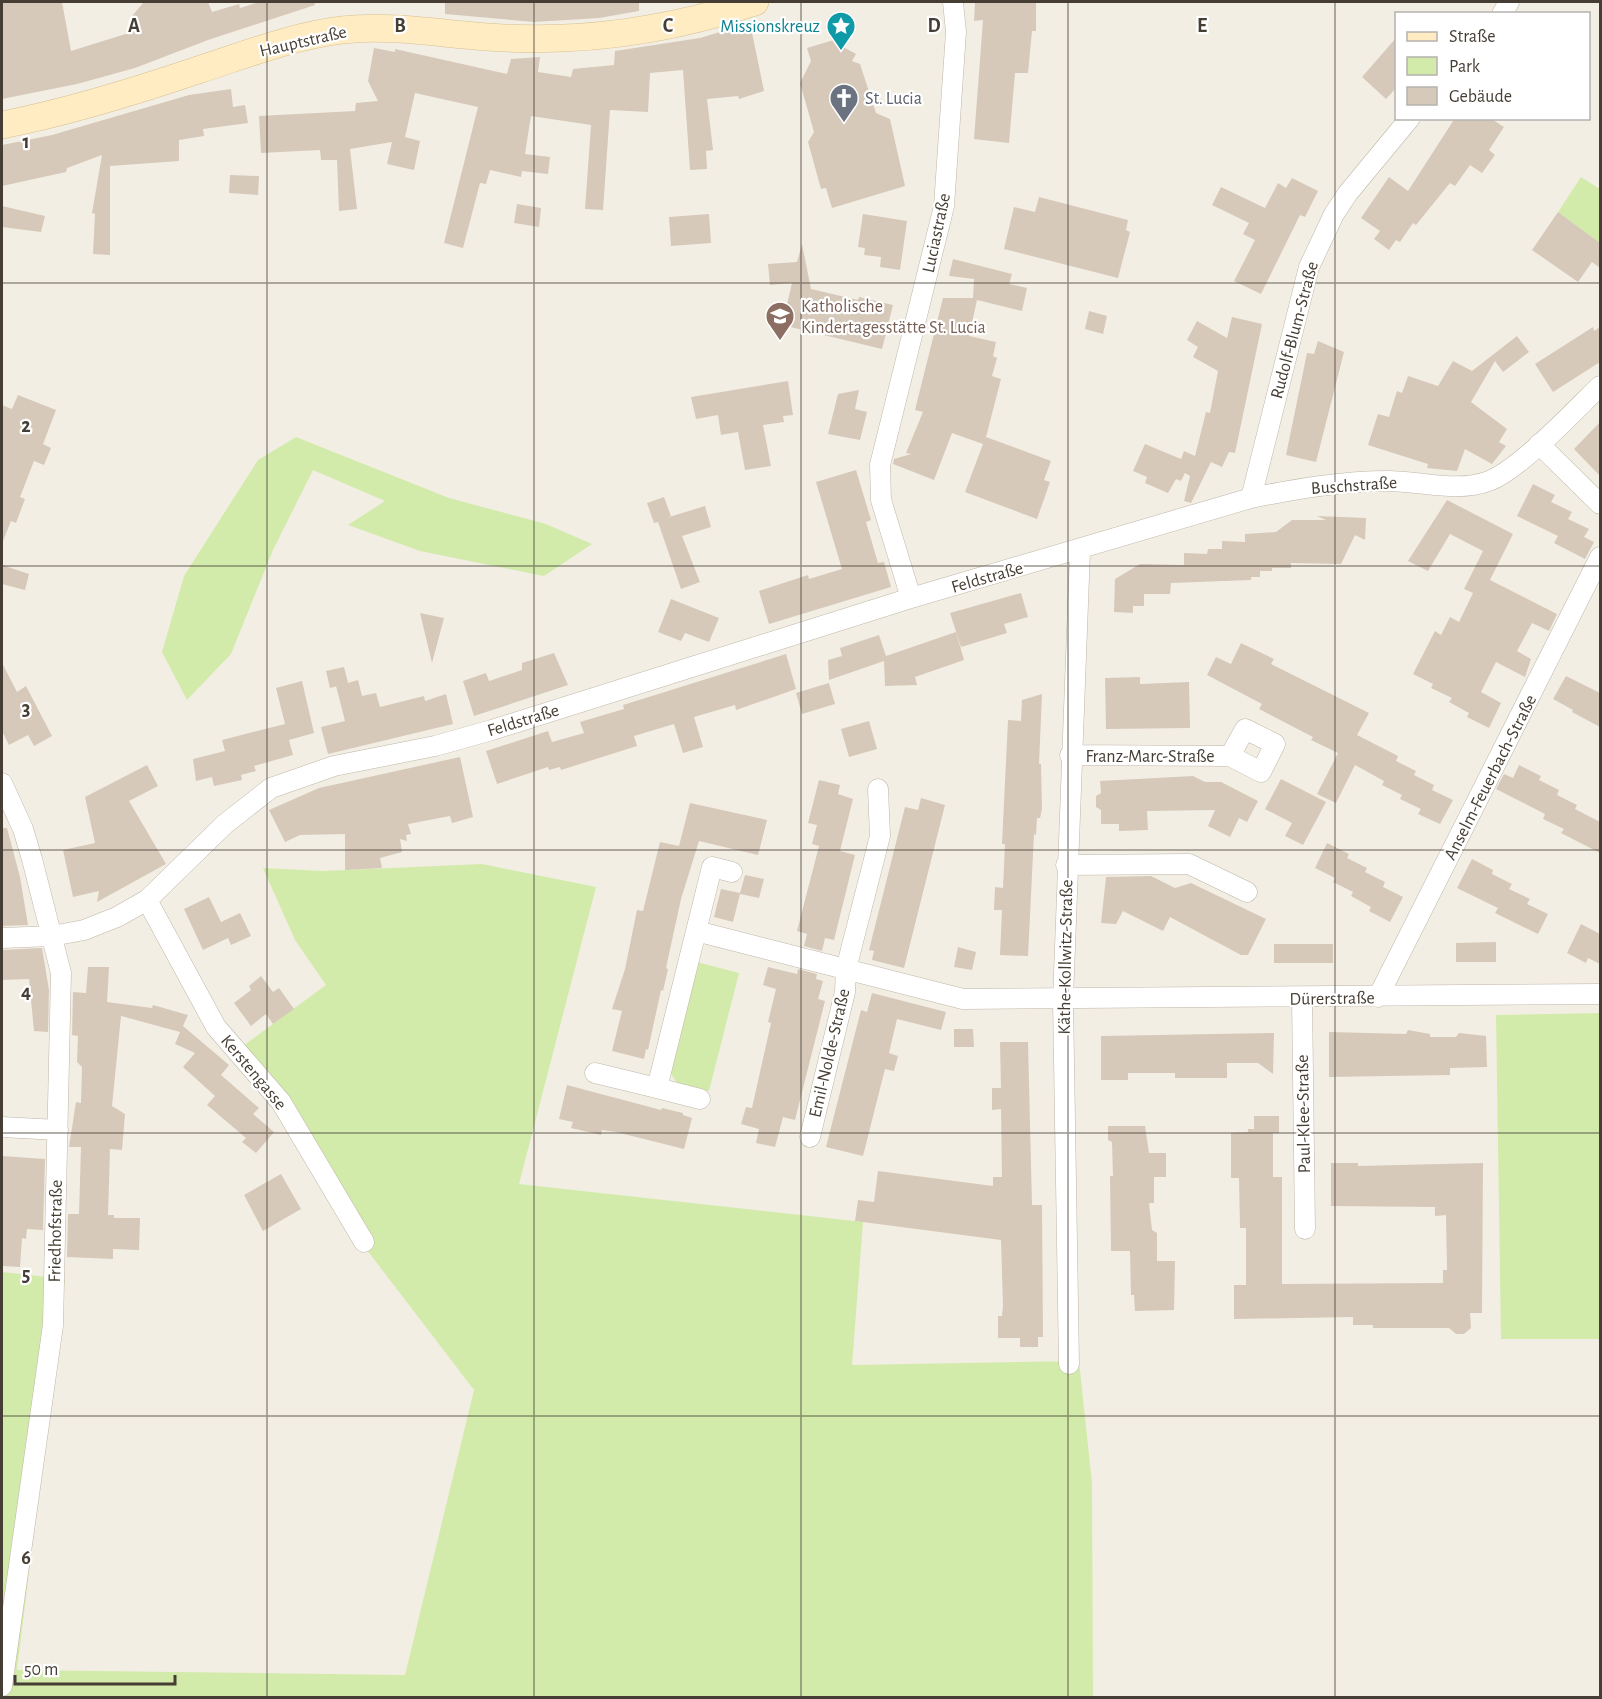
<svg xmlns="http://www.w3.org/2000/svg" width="1602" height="1699" font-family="'Alegreya Sans',sans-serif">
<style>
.green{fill:#d2ebaa}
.building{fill:#d6c9b9}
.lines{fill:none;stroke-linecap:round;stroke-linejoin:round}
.street-casing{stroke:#bfb5a7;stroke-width:21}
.secondary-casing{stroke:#d6c091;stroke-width:28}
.street{stroke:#fff;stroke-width:20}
.secondary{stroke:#ffecc3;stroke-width:27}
.grid{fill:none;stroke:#463e34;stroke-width:1.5;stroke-opacity:0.55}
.labels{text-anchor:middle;stroke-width:4.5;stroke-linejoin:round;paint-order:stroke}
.culture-label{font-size:18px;fill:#0d838f;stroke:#fff;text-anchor:end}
.street-label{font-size:18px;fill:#463e34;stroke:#fff}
.worship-label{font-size:18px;fill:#5b616d;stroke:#fff;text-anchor:start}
.education-label{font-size:18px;fill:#785e54;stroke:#fff;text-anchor:start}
.grid-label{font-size:20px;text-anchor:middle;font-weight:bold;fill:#463e34;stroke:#fff;stroke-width:4.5;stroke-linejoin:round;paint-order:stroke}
</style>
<rect width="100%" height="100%" fill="#f3eee4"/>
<path class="green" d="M1581,177L1600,189V243L1558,212Z
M296,437L449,498L546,524L592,544L544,576L420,551L348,525L385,501L313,470L273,550L231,654L187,700L162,652L184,576L258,460Z
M482,864L596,887L519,1184L863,1222L852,1365L1079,1361L1092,1483L1093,1697L2,1698V1272L65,1279L17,1670L405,1675L474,1390L331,1203L281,1117L228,1057L326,985L295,940L263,868L323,871Z
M697,962L739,973L709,1091L677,1083L670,1072Z
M1600,1013V1339H1501L1496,1015Z"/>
<path class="building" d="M2,2H62L71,51L135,31L132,16L144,2H208L212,12L239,4L240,8L259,2H314L315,5L208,40L135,68L77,84L2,99Z
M445,2H639V11L599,18L534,22L445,14Z
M975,2H1036V31H1032L1028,73H1015L1009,143L974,139L983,20L974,21Z
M750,23L764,91L739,99L738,96L707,99L713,150L706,151L707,169L690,170L683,70L650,73L648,112L610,110L603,210L585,209L591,125L531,116L525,154L550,157L548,174L522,171L521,177L490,170L486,184L480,183L463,248L444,243L478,107L415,93L405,137L420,141L414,170L387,164L392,142L350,149L357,209L339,211L337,160H321L320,150L261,153L259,116L355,111L356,103L378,101L368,81L374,48L395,52V49L507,74L511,59L540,57L538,72L571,77L573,69L614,65L615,51L700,38Z
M1396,38V88L1386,99L1362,77Z
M837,39L838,44L856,54L852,61L860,64L876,113L890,119L905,186L832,208L826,188L821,189L808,142L814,132L800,83L811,61L807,48Z
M231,89L233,107L245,105L248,123L203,129L204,136L179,140V161L110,166V255L93,254L95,214L92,213L102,155L67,168L66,172L2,186V145L52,135L189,95Z
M1455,118H1490L1504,127L1489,150L1495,155L1482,173L1470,165L1455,186L1450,183L1416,225L1413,223L1400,242L1396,240L1389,250L1374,239L1380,231L1361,218L1389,177L1408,191Z
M230,175L259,176L258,195L229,193Z
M1292,178L1318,191L1305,217L1300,215L1261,294L1234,281L1255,240L1243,234L1249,223L1212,205L1221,187L1265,208L1278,183L1286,188Z
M1039,197L1128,220L1126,230L1130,232L1118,278L1004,249L1014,207L1035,212Z
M517,204L541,208L539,227L514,223Z
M2,206L45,216L41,232L2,227Z
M1558,212L1600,243V268L1592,262L1578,282L1532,250Z
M709,214L711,243L671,246L669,217Z
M863,214L907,221L900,270L880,267L881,257L864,255L865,248L858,247Z
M802,244L811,289L858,300L859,297L893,305L882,349L782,325L792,283L770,285L768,264L797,262Z
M953,259L1012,274L1009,284L1027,288L1022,311L977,300L969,336L996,342L993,356L997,358L992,376L1001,379L986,437L1051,461L1044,480L1050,482L1037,519L965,492L983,444L952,433L934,480L893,464L894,459L911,454L906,453L923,412L915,410L943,298H973L974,279L949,276Z
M1089,311L1107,316L1103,334L1085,329Z
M1232,317L1262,324L1235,453L1229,452L1222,467L1211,462L1191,503L1184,501L1190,476L1185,473L1181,481L1176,479L1168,493L1145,483L1147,477L1133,471L1145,444L1181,459L1184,451L1195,456L1206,412L1210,413L1218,371L1193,357L1198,347L1187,340L1197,321L1227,338Z
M1593,327L1594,331L1600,327V362L1553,392L1535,364Z
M1517,336L1529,352L1503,372L1495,361L1471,402L1507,429L1499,442L1506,446L1492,464L1465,449L1457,471L1427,468L1428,464L1368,445L1378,414L1389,417L1397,391L1402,393L1408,376L1438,386L1453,361L1472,371Z
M1318,341L1344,352L1316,462L1286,455L1307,353L1314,354Z
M788,381L793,415L783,416L784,422L763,425L771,466L745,470L738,432L721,435L718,415L696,419L691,397Z
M859,390L855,409L867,412L860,440L828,434L838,394Z
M18,395L56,410L43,444L51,448L44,465L34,461L20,497L25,499L16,523L11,521L3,541L2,405L12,409Z
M1600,422V476L1574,449Z
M856,470L871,520L866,522L878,563L884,562L891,587L769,624L759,591L808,575L809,579L842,569L816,482Z
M1533,484L1555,495L1551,502L1572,512L1568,519L1589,529L1584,537L1594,542L1585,559L1554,543L1558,536L1517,516Z
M664,497L671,516L666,518L705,506L711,527L682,536L700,582L681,589L658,522L654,523L647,503Z
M1447,500L1513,534L1490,580L1557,614L1549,631L1532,623L1517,651L1531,659L1525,677L1496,662L1481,692L1501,703L1489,728L1467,717L1469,713L1449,702L1452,698L1431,688L1433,684L1413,674L1435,631L1441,635L1450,617L1459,622L1473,593L1464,589L1483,551L1450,534L1428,571L1408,561Z
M1317,516L1366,518L1365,540L1355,535L1341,564L1291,563V568H1272V571H1260V577H1251V580L1171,583L1170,594H1144V606H1133V613L1114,612L1115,579L1140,564L1184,565V553L1207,554L1208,549H1222V541L1245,542V534L1276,532L1292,520H1326Z
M2,565L29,574L25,590L2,584Z
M1021,593L1028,617L1004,624L1007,633L961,647L950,613Z
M671,599L719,618L709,642L685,633L681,641L658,632Z
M420,613L444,618L432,663Z
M956,632L964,660L915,677L917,685L885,686L884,661L829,680L828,660L842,656L840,648L879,635L886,656Z
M1241,643L1274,659L1271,664L1369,713L1357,735L1398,756L1396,761L1416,771L1414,775L1434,785L1432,790L1453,800L1440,824L1418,814L1421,809L1400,799L1402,795L1382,785L1384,781L1355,765L1336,803L1317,794L1338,753L1311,740L1313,737L1259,709L1262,704L1207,675L1216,657L1231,664Z
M554,653L568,685L474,716L463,681L486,673L489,681L522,670V663Z
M786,654L796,689L736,710L735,705L694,717L703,747L683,753L674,724L634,736L637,746L561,770L560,767L549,770L548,767L497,784L486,751L548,731L552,742L584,733L580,722L624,709L623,705Z
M2,663L17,692L26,686L52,736L34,746L28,735L9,745L2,731Z
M344,667L348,683L358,680L362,696L376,693L380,707L424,696L425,701L446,694L453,724L328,754L321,727L345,721L336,686L345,684L330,688L326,671Z
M1566,676L1600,693V727L1572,712L1573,710L1553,699Z
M1140,677V684L1189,682L1190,728L1106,729L1105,678Z
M302,681L314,733L289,740L293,755L254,766L256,771L241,775L242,780L214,786L212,777L196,781L193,759L225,751L222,740L285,724L276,688Z
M829,683L835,704L802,714L796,693Z
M1042,694L1039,764H1041L1042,809L1040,818H1037L1036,835L1034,834L1028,956L1000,955L1002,910H994L995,887L1003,888L1005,844H1002L1008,720L1021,721L1022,700Z
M869,721L877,749L849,757L841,729Z
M460,757L473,817L452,823L450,816L408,824L411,834L406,835L407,841L400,839L402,852L380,858L382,868L345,870V834L300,835L285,842L269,810L319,788Z
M147,765L158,786L129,801L166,864L97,902L99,891L73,897L63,850L95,843L85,797Z
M1519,765L1541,776L1539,780L1559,790L1557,795L1577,805L1575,809L1600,822V853L1561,833L1564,829L1543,819L1545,814L1496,789L1504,774L1513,778Z
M1193,776L1205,782H1221L1258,801L1247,822L1239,818L1230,837L1208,826L1215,810L1147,811L1148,830L1119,831V824H1101V810L1096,807V796L1101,793L1100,781Z
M1281,779L1326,802L1303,845L1285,836L1292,823L1265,809Z
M819,780L840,785L838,794L853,799L840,851L855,855L834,940L825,938L822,951L804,946L807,934L797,931L819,846L812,844L817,825L808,823Z
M921,798L945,805L904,968L872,960L874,951L869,950L905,807L918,810Z
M690,803L767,820L758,855L699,841L681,899L666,968L668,969L663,991L661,990L648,1050L646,1049L644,1059L612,1051L622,1011L612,1009L625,969L637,910L643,911L660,842L679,846Z
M2,828H7L20,877L28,925L2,926Z
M1327,843L1349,854L1347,858L1367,868L1365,872L1385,882L1383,887L1403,897L1390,922L1369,911L1371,907L1351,896L1353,892L1333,882L1335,878L1315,868Z
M1472,859L1493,870L1492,874L1512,884L1509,889L1530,899L1527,904L1548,914L1538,934L1495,913L1498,908L1457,888Z
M745,875L764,879L759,898L740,894L733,922L714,917L721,889L740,893Z
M1151,876L1175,888L1191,883L1266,919L1248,955H1241L1170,917L1163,931L1123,911L1116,924L1101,923L1106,877Z
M209,897L221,922L240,913L251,936L231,945L228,938L203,950L184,909Z
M1581,924L1600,934V964L1588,958L1586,963L1567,953Z
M1496,942V962H1456V943Z
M1274,944H1333V963H1274Z
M958,947L976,952L972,970L954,967Z
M42,948L49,990L48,1032L34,1031L29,979L2,980V950Z
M88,967H109L107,1002L152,1008L153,1005L188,1015L183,1026L229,1065L221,1075L259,1108L253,1114L274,1132L256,1153L242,1142L246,1138L207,1105L215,1096L183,1067L195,1053L175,1044L180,1032L121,1016L112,1106L125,1114L122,1150L110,1149L108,1215H114V1218H140L139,1250L113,1249V1259L67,1257L68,1214H79L81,1147H69L76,1102L81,1103L82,1067L77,1062L78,1036L72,1035L73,992L86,993Z
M768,967L797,974L798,969L817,974L816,979L823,981L818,999L825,1001L795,1120L783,1117L775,1147L756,1143L759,1129L741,1124L746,1107L752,1108L771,1023L768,1022L776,989L763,985Z
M261,976L273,992L279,988L294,1009L273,1024L266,1014L251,1026L234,1003L251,990L249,986Z
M872,993L946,1012L941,1030L897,1019L889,1053L898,1056L894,1071L885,1069L863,1156L826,1147L861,1010L867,1012Z
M954,1029H973L974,1047H954Z
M1408,1030L1430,1034V1037H1456L1459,1033L1486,1036L1487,1067L1450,1068V1075L1329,1077V1032L1406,1034Z
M1274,1033L1273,1074L1258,1063H1227V1078H1175V1073H1128V1080H1101V1036Z
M1000,1042H1028L1032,1205H1042L1043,1337H1038V1347H1020V1338H998V1316H1002L1003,1306L1001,1240L855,1221L858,1200L874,1202L878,1171L993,1186V1177H1002L1001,1109L992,1110V1088H1001Z
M567,1085L661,1110L662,1108L683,1113V1115L692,1118L684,1149L616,1132L602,1130L601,1135L571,1128L573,1122L559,1119Z
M1254,1116H1279V1133H1273V1177H1282V1284L1443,1283V1270H1447L1446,1215L1435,1216V1207L1331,1206V1163H1358V1166L1483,1163L1482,1313H1470L1471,1328L1464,1334H1456L1449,1328H1373V1325H1353V1317L1234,1319V1285H1246V1228H1240L1239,1178H1231V1133L1248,1132V1129H1254Z
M1108,1126H1145L1149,1153H1166V1177H1154V1203H1149L1152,1230L1157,1233V1261H1175L1174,1310L1135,1311L1134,1295H1131L1130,1251H1111L1110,1176H1113L1112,1142L1108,1140Z
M2,1156L45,1159L43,1230L27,1229L26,1239L22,1238L20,1267L2,1266Z
M281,1174L301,1209L263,1231L244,1195Z"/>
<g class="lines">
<g class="street-casing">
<path id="street" d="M1502,14L1509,2
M1539,444L1600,504
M1251,498L1309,267L1334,214L1348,193L1410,118
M911,598L881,500L880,465L944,206L956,32L953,2
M1070,755L1230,756L1261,772L1275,744L1245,729L1230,756
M2,783L23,829L32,859L61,973L53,1325L2,1686
M1066,865L1189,864L1247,892
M147,900L216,1027L281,1102L364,1242
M696,931L963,999L1600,994
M2,938L52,936L84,930L117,917L147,900L225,824L271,788L334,766L435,746L492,730L911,598L1251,498C1296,489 1342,481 1388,481C1421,481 1457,493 1489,481C1519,470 1575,410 1600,386
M1378,997L1600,557
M1302,998L1305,1229
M595,1073L657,1088L712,867L732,872
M657,1088L700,1099
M2,1127L58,1130
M810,1137L845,992L846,969L880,836L878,789
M1069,1364L1063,1000L1080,551"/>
</g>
<g class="secondary-casing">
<path id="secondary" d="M2,125C69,112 133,92 198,70C245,55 292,36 342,30C397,24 450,36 505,38C590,42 674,29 755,2"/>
</g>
<use href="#street" class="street"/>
<use href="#secondary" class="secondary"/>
</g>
<path class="grid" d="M267,2V1698M534,2V1698M801,2V1698M1068,2V1698M1335,2V1698M2,283H1600M2,566H1600M2,850H1600M2,1133H1600M2,1416H1600"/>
<defs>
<g id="sight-pin" transform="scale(1.5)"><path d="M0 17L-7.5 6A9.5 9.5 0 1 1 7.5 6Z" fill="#0f9aa8" stroke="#fff"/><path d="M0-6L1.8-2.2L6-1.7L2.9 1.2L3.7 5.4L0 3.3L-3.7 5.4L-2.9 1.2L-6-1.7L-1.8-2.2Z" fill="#fff"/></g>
<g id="church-pin" transform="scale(1.5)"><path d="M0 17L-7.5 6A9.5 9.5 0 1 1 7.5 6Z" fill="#6b7280" stroke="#fff"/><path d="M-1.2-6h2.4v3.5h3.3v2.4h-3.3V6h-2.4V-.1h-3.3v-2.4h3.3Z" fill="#fff"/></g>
<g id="school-pin" transform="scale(1.5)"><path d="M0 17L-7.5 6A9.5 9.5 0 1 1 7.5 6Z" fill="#8d6e63" stroke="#fff"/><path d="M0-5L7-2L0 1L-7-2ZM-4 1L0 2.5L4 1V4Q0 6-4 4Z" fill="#fff"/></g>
</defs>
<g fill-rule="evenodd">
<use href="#sight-pin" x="841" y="26"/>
<use href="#church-pin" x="844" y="98"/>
<use href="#school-pin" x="780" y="316"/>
</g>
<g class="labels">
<g class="culture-label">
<text x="820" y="32">Missionskreuz</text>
</g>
<g class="street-label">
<text transform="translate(303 41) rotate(-13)" y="6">Hauptstraße</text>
<text transform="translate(936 233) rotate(-78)" y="6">Luciastraße</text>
<text transform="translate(1294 330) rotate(-75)" y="6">Rudolf-Blum-Straße</text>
<text transform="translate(1354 485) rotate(-4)" y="6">Buschstraße</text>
<text transform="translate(987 577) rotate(-16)" y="6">Feldstraße</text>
<text transform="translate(523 720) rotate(-17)" y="6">Feldstraße</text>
<text x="1150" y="762">Franz-Marc-Straße</text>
<text transform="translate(1490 777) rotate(-63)" y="6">Anselm-Feuerbach-Straße</text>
<text transform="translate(1065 957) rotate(-89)" y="6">Käthe-Kollwitz-Straße</text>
<text transform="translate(1332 998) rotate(-1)" y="6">Dürerstraße</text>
<text transform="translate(829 1053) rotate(-77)" y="6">Emil-Nolde-Straße</text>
<text transform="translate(254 1072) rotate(50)" y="6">Kerstengasse</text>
<text transform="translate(1303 1114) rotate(-91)" y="6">Paul-Klee-Straße</text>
<text transform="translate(55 1231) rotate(-89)" y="6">Friedhofstraße</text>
</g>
<g class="worship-label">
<text x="865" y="104">St. Lucia</text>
</g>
<g class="education-label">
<text x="801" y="312">Katholische<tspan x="801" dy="21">Kindertagesstätte St. Lucia</tspan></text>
</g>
</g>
<g class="grid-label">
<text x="134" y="32">A</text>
<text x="400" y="32">B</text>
<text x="668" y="32">C</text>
<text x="934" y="32">D</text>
<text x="1202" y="32">E</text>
<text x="26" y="148">1</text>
<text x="26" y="432">2</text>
<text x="26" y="715">3</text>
<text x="26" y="998">4</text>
<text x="26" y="1281">5</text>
<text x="26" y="1564">6</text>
</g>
<rect width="1602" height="1699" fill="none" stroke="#463e34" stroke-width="6"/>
<rect x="1395" y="12" width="195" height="108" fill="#ffffff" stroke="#b5b2ae" stroke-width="1.5"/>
<rect x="1407" y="32" width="30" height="9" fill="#ffecc3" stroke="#b5b2ae" stroke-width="1.5"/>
<text x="1449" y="42" font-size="18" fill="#463e34">Straße</text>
<rect x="1407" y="57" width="30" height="18" fill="#d2ebaa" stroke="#b5b2ae" stroke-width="1.5"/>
<text x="1449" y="72" font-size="18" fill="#463e34">Park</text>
<rect x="1407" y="87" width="30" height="18" fill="#d6c9b9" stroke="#b5b2ae" stroke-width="1.5"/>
<text x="1449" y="102" font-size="18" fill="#463e34">Gebäude</text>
<path d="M15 1675v9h160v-9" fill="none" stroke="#463e34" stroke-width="3"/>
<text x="24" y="1675" font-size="18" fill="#463e34" stroke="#ffffff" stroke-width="4.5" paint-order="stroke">50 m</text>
</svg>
